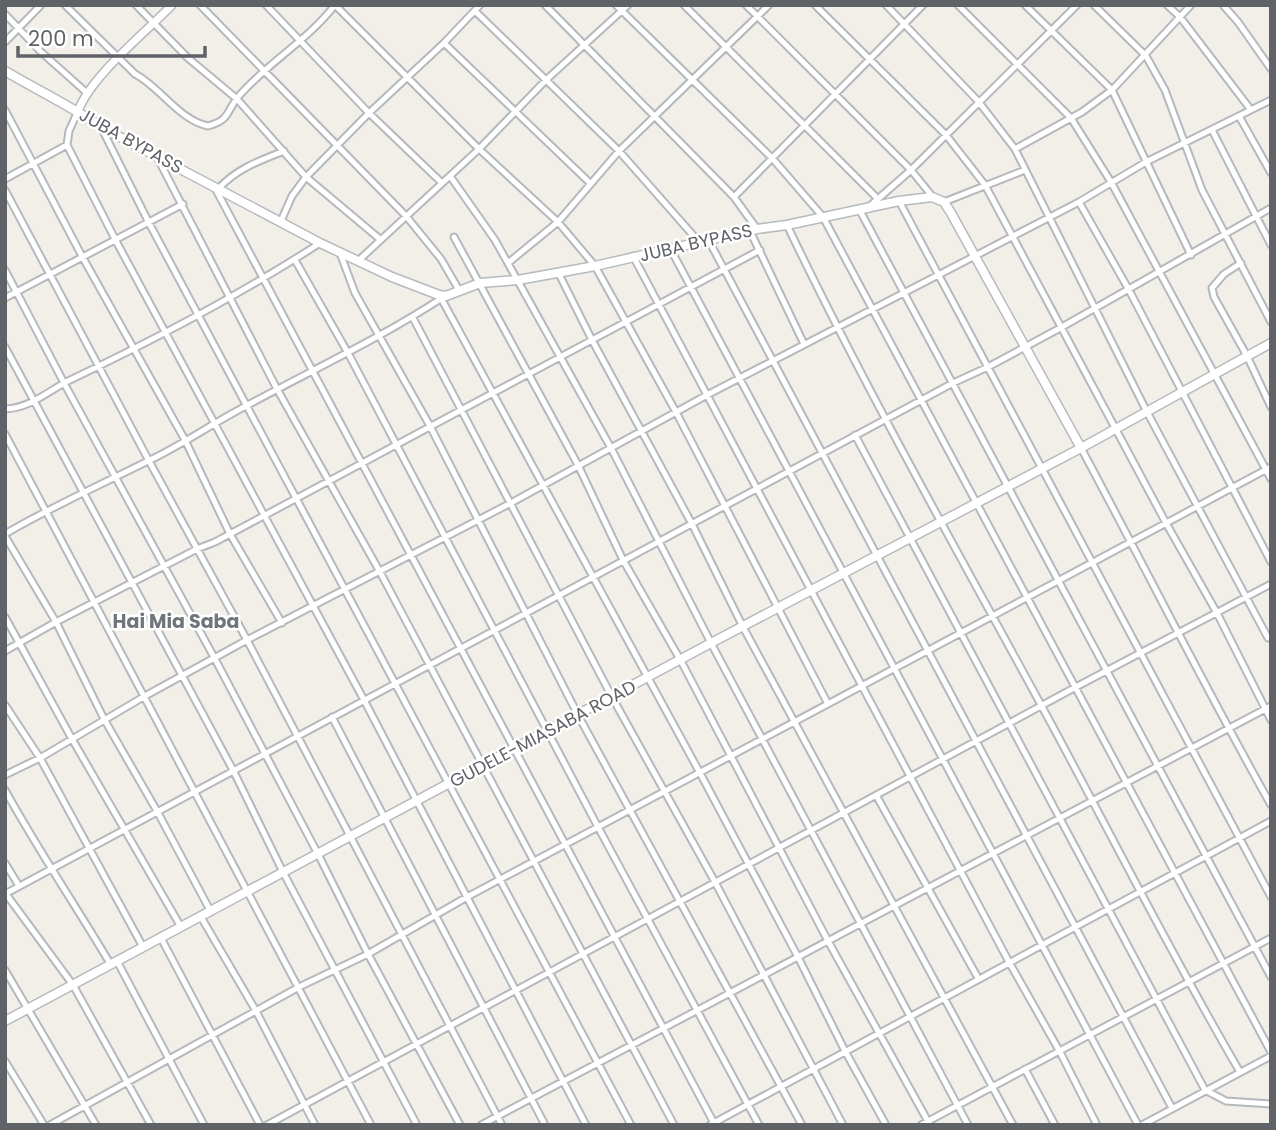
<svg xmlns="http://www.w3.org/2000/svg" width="1276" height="1130" font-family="Poppins,sans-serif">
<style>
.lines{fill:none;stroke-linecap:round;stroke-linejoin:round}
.minor-casing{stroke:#b5b8bc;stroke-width:9}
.tertiary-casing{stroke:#b5b8bc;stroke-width:10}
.secondary-casing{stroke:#b6babf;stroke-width:11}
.minor{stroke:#fff;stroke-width:5}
.tertiary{stroke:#fff;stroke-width:7}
.secondary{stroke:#fff;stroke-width:8}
.labels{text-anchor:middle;stroke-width:5;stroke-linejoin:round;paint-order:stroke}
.street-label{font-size:18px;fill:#5f6368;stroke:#fff}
.neighbourhood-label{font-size:19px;font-weight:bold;fill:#70757a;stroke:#fff}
</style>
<rect width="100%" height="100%" fill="#f1efe8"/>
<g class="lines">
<g class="minor-casing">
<path id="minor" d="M65,5L135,74C160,87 179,120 208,126C230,120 226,112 238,97C267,63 307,41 335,5L479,149L558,222L595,266L676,412L828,704
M136,5L188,58L237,99L306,177L381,240
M200,5L406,216L441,259L459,290
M266,5L369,113L442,183
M545,5L734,197L757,229
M616,5L772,158L823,217L1271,1052
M684,5L878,199
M746,5L911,170L932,196
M815,5L946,135L985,185L1166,523L1217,613L1271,720
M886,5L978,101L1015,149L1147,412L1268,638
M958,5L1071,118L1111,182L1271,479
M1025,5L1112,90L1191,255
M1094,5L1146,56L1165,90L1202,190L1271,322
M1167,5L1180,17L1251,110
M1223,5L1238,22L1271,69
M475,11L619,151L699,242
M5,14L40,51L87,93
M5,42L41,5
M444,43L591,184
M5,110L83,258L185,440L230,534L282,623
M1239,116L1271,173
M101,127L149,223L631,1125
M1212,130L1271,245
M67,145L116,241L364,700L586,1125
M1015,149L1082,112L1112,90L1191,5
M157,157L277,389L380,572L674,1125
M450,176L495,240L611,448L711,643L968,1125
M5,179L67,145L69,131L78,111
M215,188L715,1125
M219,188C238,168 259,161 284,151
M5,190L149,461L247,640L502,1125
M734,197L923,5
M899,201L1271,897
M944,202L1025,170
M1079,202L1129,290L1271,562
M871,205L911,170L1077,5
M859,209L1271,977
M281,221L292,196L306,177L369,113L444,43L480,5
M787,225C865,388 954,545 1040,703C1107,826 1169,951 1240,1072
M750,231L804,344
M454,237L578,465L623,560L681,661L828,941L930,1125
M709,241L1172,1108
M670,248L1138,1125
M340,253L355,293L430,426L578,715L802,1125
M633,256L1009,962L1060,1052L1097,1125
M295,260L348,353L598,827L759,1125
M358,261L479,149L546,80L628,5
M508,263L558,222L619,151L769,5
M1241,263L1224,274L1212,288L1214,297L1247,356L1271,407
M5,270L64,383L215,659L318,854L368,954L460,1125
M558,272L592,340L692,524L743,627L1013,1125
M5,298L183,204
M441,298L700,773L798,957L845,1051L886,1125
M413,318L612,697L715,882L843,1125
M5,347L233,770L283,872L417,1125
M5,409C30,408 47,392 68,381C154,340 240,295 320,243
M5,434L371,1125
M855,435L1205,1090L1226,1101L1271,1104
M1081,448C1145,567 1205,688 1271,805
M5,534C51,507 100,485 148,461C182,445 213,423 246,406C312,370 379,339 442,298
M5,536L56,622L104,719L157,811L211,912
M5,617L72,739L181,927
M5,651L56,622L197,549L215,542L760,250
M5,705L40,758L143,947
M332,717L545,1125
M5,775L40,758L145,696L247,640L509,504L707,395L1079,202L1146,162L1271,100
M5,790C38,850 76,906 111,965
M876,795L978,978
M5,863L19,886
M5,894L953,383L988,367L1062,327L1271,208
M6,894L73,985L151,1125
M201,917L256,1011L315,1125
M161,938L260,1125
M117,961L204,1125
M5,970L96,1125
M5,1061L44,1125
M1025,1069L1055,1125
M50,1125L299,987L368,954L467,897L1271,467
M267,1125L1074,688L1271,584
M481,1125L1271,706
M710,1125L1271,821
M921,1125L1271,938
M1142,1125L1271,1056"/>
</g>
<g class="tertiary-casing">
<path id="tertiary" d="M78,111C92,75 144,34 172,5"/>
</g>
<g class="secondary-casing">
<path id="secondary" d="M5,71C37,90 71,106 101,127L320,243L392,277L439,295L446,296L480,283L518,280L595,266L757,229L787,225L899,201L932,197L944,202L951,213L1081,448
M5,1021L711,643L1081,448L1271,343"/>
</g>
<use href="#minor" class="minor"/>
<use href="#tertiary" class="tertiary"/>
<use href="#secondary" class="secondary"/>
</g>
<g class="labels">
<g class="street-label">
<text transform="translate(131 141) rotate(29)" y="6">JUBA BYPASS</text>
<text transform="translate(696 243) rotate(-13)" y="6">JUBA BYPASS</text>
<text transform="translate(543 734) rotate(-28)" y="6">GUDELE-MIASABA ROAD</text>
</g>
<g class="neighbourhood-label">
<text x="176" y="628">Hai Mia Saba</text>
</g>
</g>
<rect width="1276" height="1130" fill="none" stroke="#5f6368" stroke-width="14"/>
<path d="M18 46v10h187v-10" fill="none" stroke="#5f6368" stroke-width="3.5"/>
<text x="28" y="46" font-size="21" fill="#5f6368" stroke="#ffffff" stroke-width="5" paint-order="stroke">200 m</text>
</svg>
